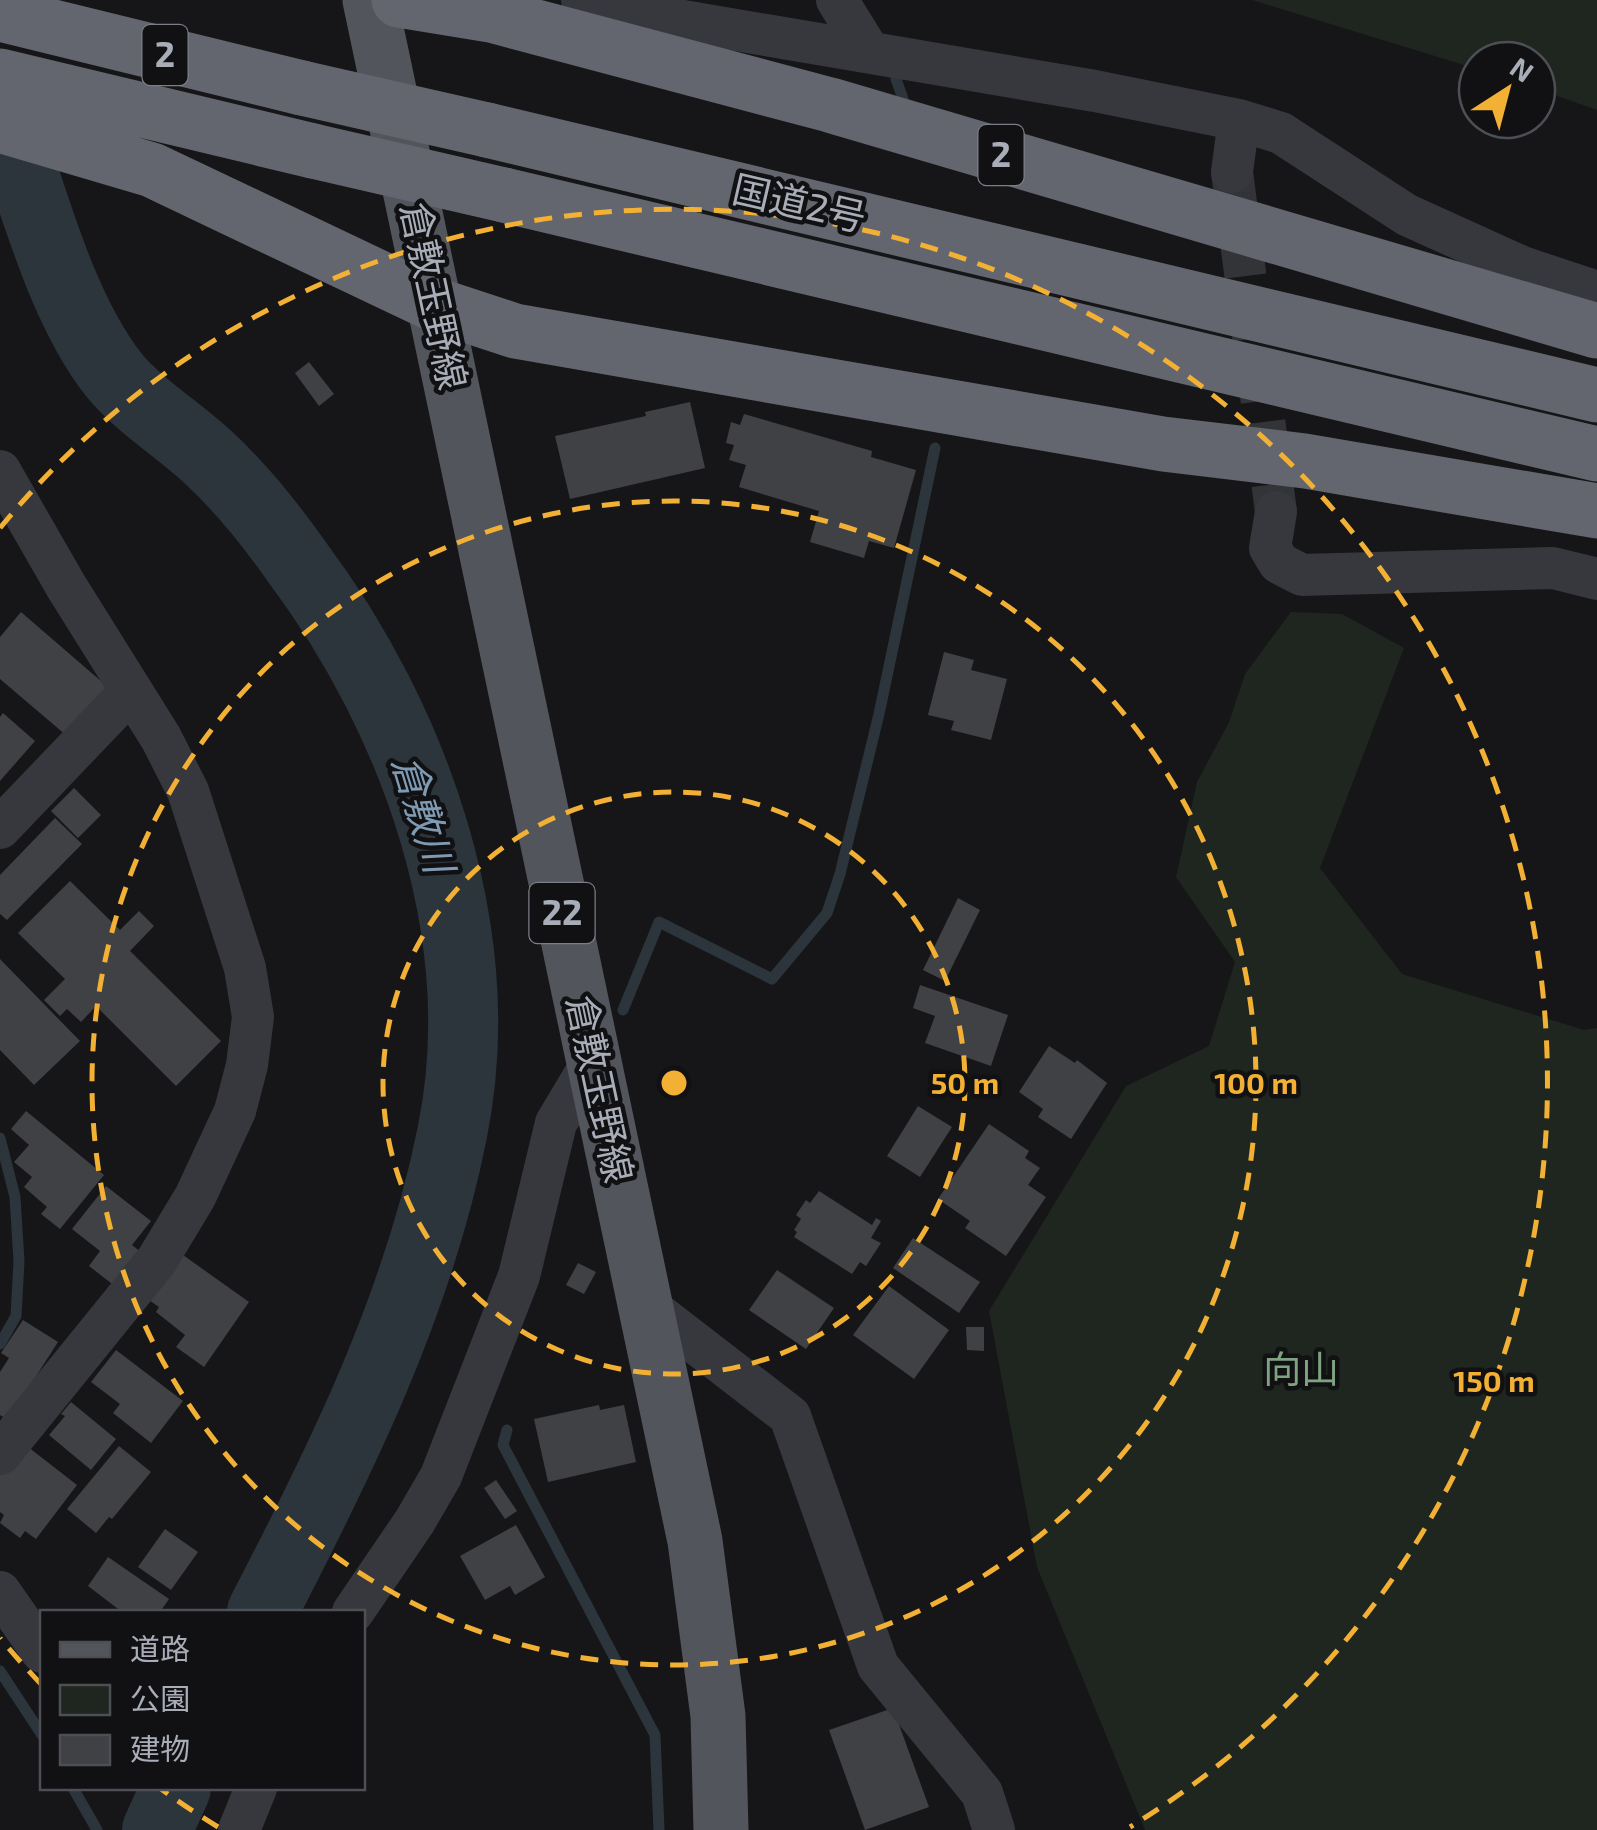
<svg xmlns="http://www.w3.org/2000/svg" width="1597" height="1830" font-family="'Exo 2','Noto Sans JP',sans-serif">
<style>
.green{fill:#1e261f}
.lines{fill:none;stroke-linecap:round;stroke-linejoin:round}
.stream{stroke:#2c353c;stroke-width:11}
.river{stroke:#2c353c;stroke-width:70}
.building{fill:#404145}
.minor-tunnel{stroke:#333438;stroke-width:42;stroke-dasharray:42 21;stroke-linecap:butt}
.minor{stroke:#37383d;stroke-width:42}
.major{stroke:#53555c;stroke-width:55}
.highway{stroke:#63666e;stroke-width:55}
.highway-bridge{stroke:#63666e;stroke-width:55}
.ring{fill:none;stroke:#f2b134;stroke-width:5;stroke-dasharray:18 12}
.labels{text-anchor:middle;stroke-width:9;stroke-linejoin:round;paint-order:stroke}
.shield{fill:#111113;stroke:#7b7e86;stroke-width:2.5}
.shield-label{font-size:35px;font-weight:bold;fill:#a8adb8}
.street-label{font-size:38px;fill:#a8adb8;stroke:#111113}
.park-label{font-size:38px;fill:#7fa381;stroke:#111113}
.water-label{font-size:40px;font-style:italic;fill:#7f9bb3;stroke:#111113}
.centre{fill:#f2b134;stroke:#111113;stroke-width:5}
.ring-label{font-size:30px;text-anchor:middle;font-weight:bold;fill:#f2b134;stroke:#111113;stroke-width:9;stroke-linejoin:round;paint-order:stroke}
</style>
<rect width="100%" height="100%" fill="#161618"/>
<path class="green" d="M1252,0H1597V110L1537,89V60H1477V69Z
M1291,612L1342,614L1404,648L1320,868L1402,974L1584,1030L1597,1028V1830H1145L1037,1567L989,1311L1126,1086L1209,1046L1235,962L1176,877L1197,782L1229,722L1245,674Z"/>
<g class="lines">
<path class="stream" d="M896,79L903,99
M623,1010L659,922L772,979L827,913L840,874L879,714L935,448
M0,1138L15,1197L19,1261L16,1316L0,1344
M507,1430L503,1445L655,1735L659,1830
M0,1671L42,1735
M73,1788L97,1830"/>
<path class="river" d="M0,103C30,187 59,306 114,375C139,406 181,431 210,459C240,487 273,528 297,562C415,720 493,935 452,1134C418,1304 341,1460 262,1612
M157,1830L176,1788"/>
</g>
<path class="building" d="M309,362L334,394L319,406L295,373Z
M690,402L705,468L570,499L555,436L646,416L645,412Z
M744,414L872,451L871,457L916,470L894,548L869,541L864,558L810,542L819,511L739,487L746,465L729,460L734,445L726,443L731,422L740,425Z
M21,612L109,688L67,736L0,679V637Z
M944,652L974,660L971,670L1007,679L991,740L951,730L954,721L928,715Z
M3,713L35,741L0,781V717Z
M74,788L101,815L78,838L51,811Z
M55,818L82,844L7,920L0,914V875Z
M70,881L120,930L139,911L154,926L130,951L221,1041L176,1086L96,1006L81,1022L67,1009L60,1016L44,1000L65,979L18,933Z
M958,898L980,910L945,981L923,970Z
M0,959L80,1041L34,1085L0,1050Z
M920,985L1008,1015L991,1066L925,1043L935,1016L913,1008Z
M1049,1046L1075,1063L1077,1060L1107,1083L1071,1139L1038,1117L1043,1109L1019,1092Z
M918,1106L952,1127L920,1177L887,1156Z
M26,1111L104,1175L60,1229L41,1214L47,1207L24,1187L32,1177L14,1162L29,1145L11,1129Z
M989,1124L1029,1151L1025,1158L1040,1168L1028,1185L1046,1197L1006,1256L965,1228L970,1221L938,1199Z
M106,1186L151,1221L132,1245L142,1253L116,1287L89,1266L100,1251L72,1229Z
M819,1191L872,1225L876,1218L881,1221L871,1238L881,1243L866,1266L860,1262L852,1274L794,1237L797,1232L794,1230L801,1219L796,1215L806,1200L810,1203Z
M913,1238L980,1282L959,1313L893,1268Z
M176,1250L249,1302L204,1367L176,1347L185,1335L156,1312L159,1307L143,1296Z
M578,1263L596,1272L584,1294L566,1285Z
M777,1270L834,1308L806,1349L749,1310Z
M889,1286L949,1330L914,1379L853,1335Z
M23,1320L58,1342L8,1420L0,1415V1372L9,1358L1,1353Z
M966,1327H984V1351L967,1350Z
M116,1350L183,1401L151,1443L113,1413L120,1404L91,1382Z
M71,1402L116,1439L91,1470L49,1435L65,1416L61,1414Z
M599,1405L600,1410L624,1405L636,1462L548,1482L534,1419Z
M23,1443L77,1485L36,1539L25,1531L20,1538L0,1523L4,1515L0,1512V1473Z
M119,1446L151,1472L112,1519L109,1517L96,1533L67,1509Z
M496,1480L517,1511L505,1519L484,1488Z
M516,1525L545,1577L515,1595L510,1586L485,1600L460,1556Z
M165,1529L198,1552L171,1590L138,1567Z
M108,1557L169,1599L160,1612H122L88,1586Z
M893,1708L929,1807L865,1830L829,1730Z"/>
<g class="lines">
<path class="minor-tunnel" d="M1232,172L1276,512"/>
<path class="minor" d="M582,0L683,21L1095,91L1239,120L1281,133L1407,215L1522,267L1597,292
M837,0L868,50
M1232,172L1239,120
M0,471L66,586L161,738L188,791L245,968L253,1017L247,1065L235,1111L195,1197L157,1260L0,1454
M1276,512L1270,548L1279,563L1302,575L1553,568L1597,579
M0,828L131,691
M645,1304L790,1416L878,1666L982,1793L994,1830
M0,1592L42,1652
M353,1612L415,1521L441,1476L519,1276L556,1123L593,1061
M239,1830L256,1788"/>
<path class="major" d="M370,0L695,1541L718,1716L721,1830"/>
<path class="highway" d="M399,0L491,15L830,105L1597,331
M0,14L302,88
M0,76L313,151
M0,125L152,170L436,305L515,331L1163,444L1305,461L1597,511
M487,130L1597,395
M504,195L1597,454"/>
<path class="highway-bridge" d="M302,88L487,130
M313,151L504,195"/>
</g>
<g class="ring">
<circle cx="674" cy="1083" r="291"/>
<circle cx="674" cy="1083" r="582"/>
<path d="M218 1827A873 873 0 0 1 161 1789M41 1684A873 873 0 0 1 0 1638M0 528A873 873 0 1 1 1130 1827"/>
</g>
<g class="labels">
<g class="shield">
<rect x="142.5" y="25" width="45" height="60" rx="8"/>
<rect x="978.5" y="125" width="45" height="60" rx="8"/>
<rect x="529.5" y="883" width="65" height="60" rx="8"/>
</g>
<g class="shield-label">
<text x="165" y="67">2</text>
<text x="1001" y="167">2</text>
<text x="562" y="925">22</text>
</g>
<g class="street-label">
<text transform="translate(799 204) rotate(13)" y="13">国道2号</text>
<text transform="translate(433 296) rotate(78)" y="13">倉敷玉野線</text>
<text transform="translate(599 1089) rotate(78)" y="13">倉敷玉野線</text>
</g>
<g class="park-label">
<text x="1301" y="1383">向山</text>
</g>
<g class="water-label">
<text transform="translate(423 814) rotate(73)" y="14">倉敷川</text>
</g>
</g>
<circle cx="674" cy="1083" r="15" class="centre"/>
<g class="ring-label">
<text x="965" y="1094">50 m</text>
<text x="1256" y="1094">100 m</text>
<text x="1494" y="1392">150 m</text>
</g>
<rect x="40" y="1610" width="325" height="180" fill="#111113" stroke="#4d4f55" stroke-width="2.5"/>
<rect x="60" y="1642" width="50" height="15" fill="#53555c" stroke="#4d4f55" stroke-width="2.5"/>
<text x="130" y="1660" font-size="30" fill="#a8adb8">道路</text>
<rect x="60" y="1685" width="50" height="30" fill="#1e261f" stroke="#4d4f55" stroke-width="2.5"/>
<text x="130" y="1710" font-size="30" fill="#a8adb8">公園</text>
<rect x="60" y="1735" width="50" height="30" fill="#404145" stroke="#4d4f55" stroke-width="2.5"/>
<text x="130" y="1760" font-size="30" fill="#a8adb8">建物</text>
<g transform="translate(1507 90) rotate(36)"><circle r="48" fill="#111113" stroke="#4d4f55" stroke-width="2.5"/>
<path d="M0-8L18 38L0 25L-18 38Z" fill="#f2b134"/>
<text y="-15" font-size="28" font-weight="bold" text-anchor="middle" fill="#a8adb8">N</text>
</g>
</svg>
